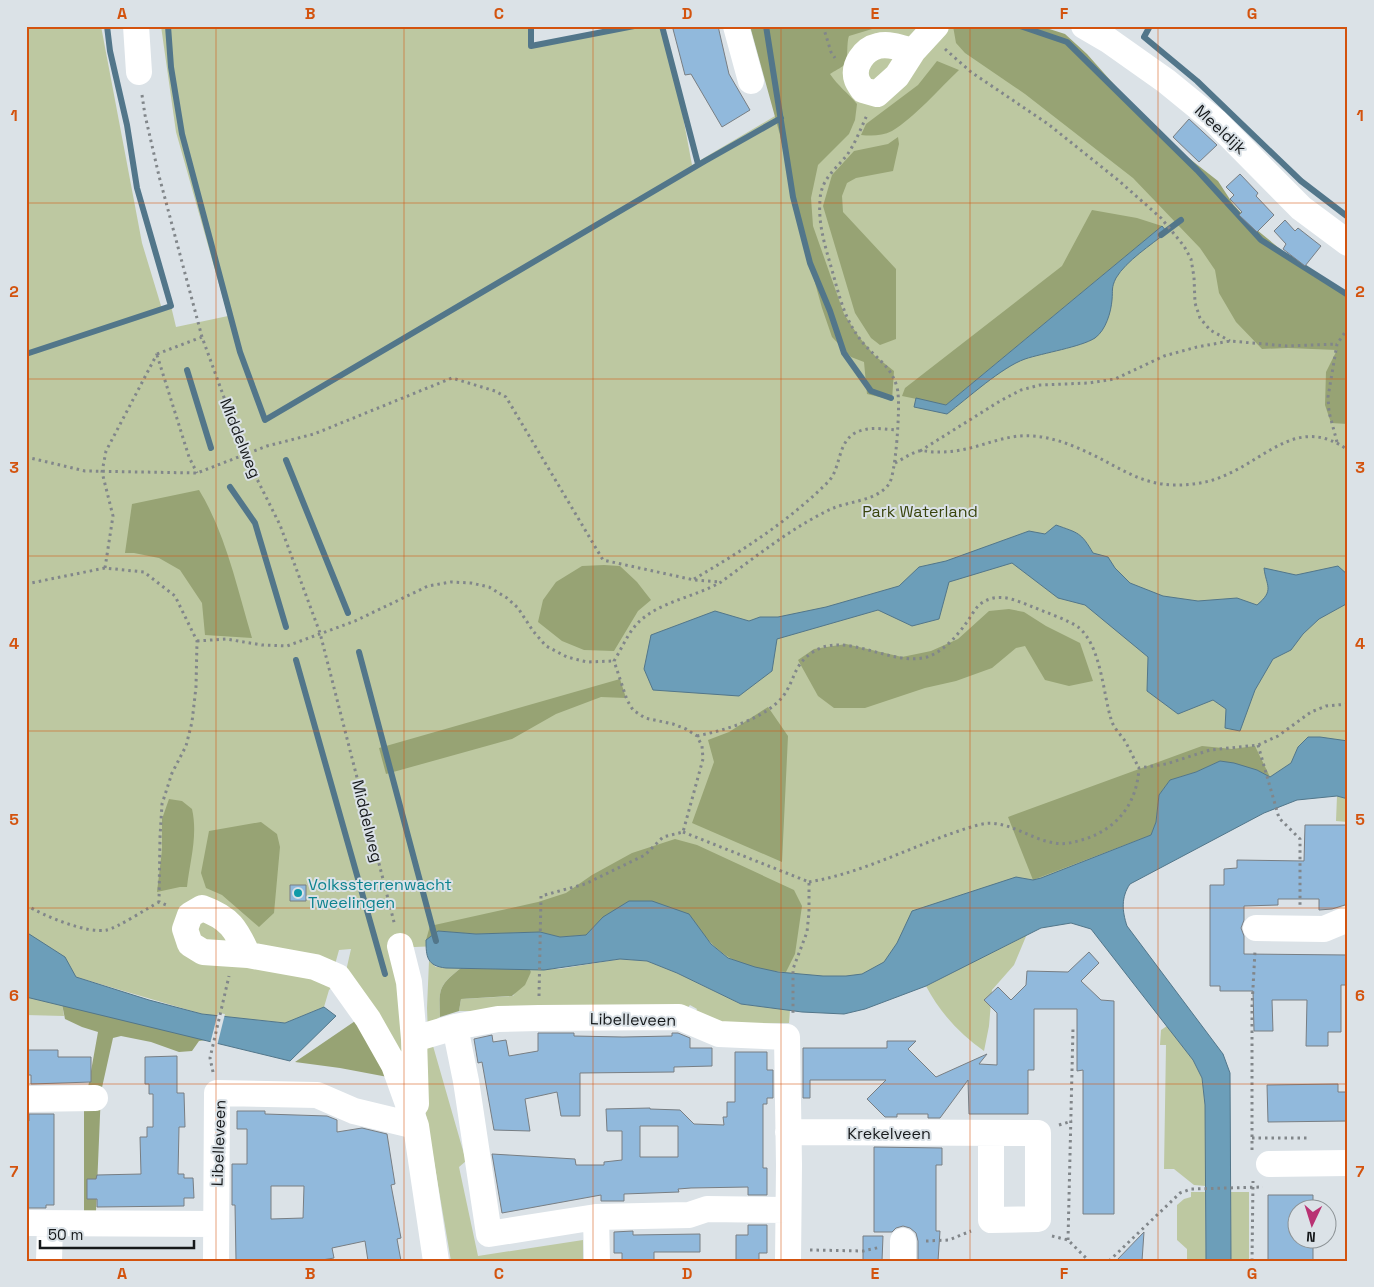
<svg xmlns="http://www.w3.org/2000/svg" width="1374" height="1287" font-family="'Space Grotesk',sans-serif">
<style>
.green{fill:#bdc8a1}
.forest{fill:#97a374}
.water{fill:#6c9eb9;stroke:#52768a}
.pier{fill:#dbe2e7}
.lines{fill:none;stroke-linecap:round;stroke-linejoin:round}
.stream{stroke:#52768a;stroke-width:6}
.building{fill:#91b9dc;stroke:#787e83;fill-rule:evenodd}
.path{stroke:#81868a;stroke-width:3;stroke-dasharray:2.5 4;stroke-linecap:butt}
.minor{stroke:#fff;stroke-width:26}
.grid{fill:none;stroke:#d3530e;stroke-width:1;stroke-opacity:0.55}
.culture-dot{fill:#0f9aa8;stroke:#dbe2e7;stroke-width:2}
.labels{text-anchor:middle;stroke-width:4;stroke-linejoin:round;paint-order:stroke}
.street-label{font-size:16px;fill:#16191b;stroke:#dbe2e7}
.park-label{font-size:16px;fill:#39440d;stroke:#dbe2e7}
.culture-label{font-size:16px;fill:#0d838f;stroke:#dbe2e7;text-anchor:start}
.neatline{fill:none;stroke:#d3530e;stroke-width:2}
.grid-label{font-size:16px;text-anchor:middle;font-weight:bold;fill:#d3530e}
</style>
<rect width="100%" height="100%" fill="#dbe2e7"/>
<path class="green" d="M26,26H101L142,243L162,309L171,306L176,327L228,316L176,132L161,26H533L532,46L627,26H663L678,90L692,165L775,116L776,121L765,26H1020L1261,240L1348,295V778L1194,820L859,987L773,992L677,950L438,946L392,948L398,975L405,1075L346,971L351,949L339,950L331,979L336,984L329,990L324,1007L285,1023L202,1014L76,977L53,949L26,946Z
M1337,796L1348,799V822L1336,821Z
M1027,934L1014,965L992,990L989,1026L984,1051C960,1034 940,1013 926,986Z
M620,959L647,961L677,973L741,1004L790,1010L789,1023L725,1024L694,1015L697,1009L690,1005L685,1011H459L461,999L513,996L531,972L530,969H559Z
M429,961L436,967L461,968C438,986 439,989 440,1017L427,1025L466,1161L459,1167L478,1256L583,1240V1261H451L424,1103L428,1035L427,1008Z
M26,994L62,1003L64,1016L26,1015Z
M1167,1026L1193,1060L1202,1078L1205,1105L1206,1186L1194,1185L1174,1169H1164L1166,1045H1160L1161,1030Z
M1191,1192H1205L1206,1261H1187V1249L1177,1240V1205L1184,1199L1191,1197Z
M1231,1192H1249V1261H1231Z"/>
<path class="forest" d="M750,26H882L849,36C846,44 849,60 844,65C841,68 834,71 830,74C838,86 848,93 857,104L855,120L849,134L818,165L811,198L813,226L844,314L859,337L875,356L894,371L892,400L867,394L864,362L851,357L832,337L822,308L804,243L780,135Z
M953,26H1040L1065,34L1087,54L1158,134L1218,181L1233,204L1257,230L1313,276L1348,295V424L1331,423L1325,405L1326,372L1337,350L1288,348L1262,349L1236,322L1219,293L1215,270L1200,248L1133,178L1025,94L965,53L956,43Z
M937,61L959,70C939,89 915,117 892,131C882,136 872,136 861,135L866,124L918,85Z
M898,137L899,144L893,171L856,178L847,183L842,196L843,212L896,269V339L880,345L871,338L855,313L823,206L832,175L854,151L888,144Z
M1092,210L1137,218L1162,226L946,405L902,396L905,388L1062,266Z
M199,490C226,534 237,588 252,638L205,635L202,603L180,570L159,558L134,553H125L132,504Z
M604,565L620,566L637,582L651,600L638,611L614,651L584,650L562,641L538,622L543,600L556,582L582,566Z
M1009,609L1024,612L1046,626L1080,643L1093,681L1069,686L1045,680L1025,646L1016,648L992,668L956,681L925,688L865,708H834L818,696L798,660L814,649L846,644L902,657L931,651L958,639L989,611Z
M620,679L626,698L601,697L556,714L512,739L386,774L379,748Z
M768,707L788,736L782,862L692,823L714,762L708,740L729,732Z
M1202,746L1232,749L1255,746L1270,777L1257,770L1220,761L1196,772L1170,780L1159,795L1156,822L1151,835L1033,880L1008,817Z
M169,799L182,801L192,809C198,835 190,861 187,887H180L157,892L162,850V819Z
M261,822L277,834L280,847L274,913L259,927L222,895L206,888L201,873L209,831Z
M675,839L697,845L794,890L802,906L795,954L786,972C736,969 716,955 689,914L603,917L586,935L560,937L540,932L476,934L438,931L426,940L430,926L538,902L566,893L592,875L632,853Z
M461,968L530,969L531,972L525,985L512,996L461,999L459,1011L440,1017C439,989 438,986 461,968Z
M62,1004L206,1040L199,1041L192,1051L179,1052L151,1042L121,1036L113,1038L101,1092L96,1211H84V1110L98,1032L82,1027L65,1019Z
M361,1017L393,1078L340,1068L295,1062Z"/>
<path class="water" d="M1162,226L1167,232C1151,245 1126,261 1116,278C1111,288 1113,290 1112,300C1111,312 1106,330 1095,338C1081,347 1043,353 1025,359C1002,367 968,398 947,414L914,407L916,398L946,405Z
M1056,525C1078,533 1081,532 1093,553L1108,557L1115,568L1130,583L1163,596L1198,601L1237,598L1257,605C1275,590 1266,586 1264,568L1296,575L1338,566L1348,575V603L1319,619L1303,634L1291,650L1273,659L1255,690L1240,731L1225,728L1226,709L1213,700L1178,714L1147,691L1148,657L1085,605L1058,598L1012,563L949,582L939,619L912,626L878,610L777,639L772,671L739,696L653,690L644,669L651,635L715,611L749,621L760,617H778L826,607L899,586L919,567L946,561L1029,531L1045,534Z
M1308,737H1320L1348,741V799L1337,796L1297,800L1264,813L1130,884C1121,897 1122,911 1127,926L1223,1054L1230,1073L1231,1261H1206L1205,1105L1202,1078L1193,1060L1091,929L1071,923L1041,928L926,986L865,1009L844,1014L802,1012L741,1004L677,973L647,961L620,959L544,970L446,968C427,966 426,957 426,940L438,931L476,934L540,932L560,937L586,935L603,917L629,901H652L689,914L711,944L728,958L755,967L778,972L823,976H846L862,974L884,962L897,943L912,911L1016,877L1033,880L1041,878L1151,835L1156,822L1159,795L1170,780L1196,772L1220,761L1234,763L1257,770L1270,777L1291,763L1298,747Z
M26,932L65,957L76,977L149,1000L202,1014L285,1023L324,1007L336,1016L290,1061L26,997Z"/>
<path class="pier" d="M218,1013L225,1014L217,1046L210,1044Z"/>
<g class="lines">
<path class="stream" d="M168,26L171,67L182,134L240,352L265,420L705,161L781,118
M531,26V46L634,26
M662,26L698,164
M766,26L793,197L810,263L830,311L844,353L871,391L891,398
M1020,26L1067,42L1197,170L1261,240L1348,295
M1150,26L1144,37L1197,81L1301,181L1348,217
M1161,235L1181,220
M26,354L171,306L137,188L127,125L110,51L107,26
M187,370L211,448
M286,460L348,613
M230,487L255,523L286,627
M359,652L436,941
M296,660L385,974"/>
</g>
<path class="building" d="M682,26H718L729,74L750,110L722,127L691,74L685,75L673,29Z
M1189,119L1217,145L1199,162L1173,137Z
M1240,174L1258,193L1256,196L1274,215L1257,232L1239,215L1242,212L1230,199L1234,195L1226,187Z
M1285,220L1295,231L1298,228L1321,246L1305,266L1283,249L1286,244L1274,231Z
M1305,825H1348V904L1332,909L1319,910V899H1278V905L1244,906V920L1241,928L1244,936V954L1348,955V985H1341V1032H1328V1046H1306L1307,1000H1272L1273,1031H1254L1253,991H1220V986H1210V885H1224V869L1237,868V860L1304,861Z
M290,885H306V901H290Z
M1089,952L1099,963L1081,981L1101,1000L1114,1001V1214H1083V1070L1077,1071V1009H1034V1070H1028V1114H969L968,1080L940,1118H928V1114H897V1117H885L867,1099L886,1080H810V1098H803V1048H887V1041H916L908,1049L936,1077L987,1054L979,1064L997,1065V1013L984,1000L998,987L1011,1000L1026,985L1027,971L1068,972Z
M538,1033H574V1036L623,1037L672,1036V1033H678L690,1038V1048H712V1066L674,1067V1072L580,1073V1116H561L557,1092L525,1099L530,1131L494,1130L482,1062L478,1063L474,1039L492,1035L493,1042L506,1040L509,1056L538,1051Z
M26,1050H58V1057H91V1082L31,1084V1075H26Z
M735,1052H767V1070H773V1098H767V1104H763V1168H767V1195H748V1187L691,1188L678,1189L679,1192L624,1194V1201H601V1195L502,1213L492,1154L575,1159L576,1165H604V1162L622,1160V1131H607L606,1109L650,1108V1109L680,1110L694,1124L724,1125L723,1117H727V1102H735ZM640,1126H678V1157H640Z
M177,1056V1093H184L185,1127H179L178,1174H184V1178H193L194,1198H184V1206L97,1207V1199H87V1179H96L97,1175L141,1174L140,1137H147V1127H153V1094H149V1084H145V1057Z
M1338,1084V1092H1348V1121L1268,1122L1267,1085Z
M237,1111H265V1114L327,1116L337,1120V1132L362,1128L387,1134L395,1184L391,1185L401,1238L397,1239L401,1261H368L365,1241L332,1248L334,1258L316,1261L236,1260L235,1205H232V1164H247V1129H237ZM271,1186H304L303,1218L271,1219Z
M29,1114H54V1205H46V1208H26V1121H29Z
M874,1147L942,1148V1165H936V1231H940L938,1261H918V1241L916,1233L910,1228L903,1226L896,1228L892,1232H874Z
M1268,1195H1313V1210H1296V1240H1313V1261H1268Z
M748,1225H767V1253H759V1261H736V1235H748Z
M633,1231V1235L700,1234V1252H654V1261H622V1253H614V1232Z
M1144,1232L1142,1261H1116Z
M863,1236H883L882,1261H863Z"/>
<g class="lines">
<path class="path" d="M823,26L831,52L835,58
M945,49L971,72L1048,124L1118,180L1161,218L1184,246L1191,259L1194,277L1195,303L1200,318L1210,330L1230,341
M142,95L145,115L159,176L202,337L245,455L280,525L320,633L395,926
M157,354L202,337
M157,355L189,457L197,473
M1337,442L1329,412L1328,397L1337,344L1348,328
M920,451L1000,401L1021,390L1040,385L1089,383L1115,379L1164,356L1197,347L1230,341L1287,346L1337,344
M26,457L85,471L197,473L267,446L314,434L452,378L495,391L506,397L603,560L694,580L720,582
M895,463C903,459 911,453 919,451C924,450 929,452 934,452C943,452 952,452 961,450C978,447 994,440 1012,437C1038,432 1066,442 1089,453C1119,467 1141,485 1176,485C1194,485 1212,482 1228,474C1270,455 1300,416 1348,450
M105,568L113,516L102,472L106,451L157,354
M694,579C742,551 789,521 828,482C841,469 837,443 855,433C868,426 883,429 897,430
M26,584L105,568L144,572L175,596L197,641L196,687L192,722L186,746L172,773L162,804L160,837L159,902L169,906
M197,641L226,639L262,645L287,646L355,621L428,586L451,582L471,583L489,587L507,598L518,608L533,631L546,646L567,657L587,662L614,661
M697,736C725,730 766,719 784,695C795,679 794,664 813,652C846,630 890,667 927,657C943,652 957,636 967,622C974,612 977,603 990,599C1004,594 1020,602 1033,607C1045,612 1068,620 1078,627C1101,645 1103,693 1111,719C1113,727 1120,734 1125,741C1130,750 1134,759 1139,768
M1258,745L1279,818L1300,839V906
M683,832L809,882V912L807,932L793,969V1016
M809,882C868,872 921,841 978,825C1005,817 1030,840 1055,843C1065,845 1075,842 1085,839C1118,828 1137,803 1139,768L1166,764L1210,750L1258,745L1278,736L1311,712L1326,706L1348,704
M26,905C44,916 87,934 107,930C117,928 148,908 159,902
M539,996L541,896L585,884L645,855L663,837L683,832L703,759L702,746L697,736L686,729L673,724L645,718L633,710L627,700L614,661C621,650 627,635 636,625C656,602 696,597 721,582C757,556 791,528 831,509C849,501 877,501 889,484C896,474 900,408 898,394C898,390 896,383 894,379C887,363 870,353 860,339C844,318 839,295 832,270C825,246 818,224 820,200C821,179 835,170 847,155C855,144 861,128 867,115
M213,1072L210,1058L229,976
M1059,1125L1072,1121
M1252,1138H1309
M1252,1150V1006L1255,951
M1348,1185V1219
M1052,1236L1068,1240L1089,1261
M1068,1240L1073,1028
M926,1241L949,1240L971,1231
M810,1250L863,1251L881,1247
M1109,1261L1180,1193L1191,1189L1263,1187
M1252,1261L1253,1181"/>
<path class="minor" d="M136,26L139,72
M736,26L751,81
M1084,26L1108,40L1166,81L1215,121L1301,208L1348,243
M913,51C902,48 889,43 878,46C864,49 852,66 857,80C858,83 861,87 863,90L877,94L897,76L913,51L936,26
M1256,928L1324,929L1348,919
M400,946L409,982L414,1039L416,1104
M248,955C236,929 230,918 202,908L190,915L185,929L190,944L203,952L248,955L315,967L338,977L368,1019L394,1065L416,1126
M455,1027L466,1081L489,1234L596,1217L689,1215L707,1209L788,1210
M414,1039L455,1027L498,1019L539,1018L679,1017L719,1034L787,1037L789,1165L788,1261
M26,1099L95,1098
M788,1132L1038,1133V1219L991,1220V1134
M1269,1164L1348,1163
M596,1217L597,1261
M26,1223L216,1224
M903,1241V1261
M49,1261L50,1224
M216,1261L217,1093L317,1095L354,1111L416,1126L436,1261"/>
</g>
<path class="grid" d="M216,26V1261M404,26V1261M593,26V1261M781,26V1261M970,26V1261M1158,26V1261M26,203H1348M26,379H1348M26,556H1348M26,731H1348M26,908H1348M26,1084H1348"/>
<circle class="culture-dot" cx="298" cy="893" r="5"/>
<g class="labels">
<g class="street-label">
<text transform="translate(1221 129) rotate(43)" y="6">Meeldijk</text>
<text transform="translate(241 438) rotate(68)" y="6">Middelweg</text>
<text transform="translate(368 821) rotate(76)" y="6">Middelweg</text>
<text transform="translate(633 1019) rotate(1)" y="6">Libelleveen</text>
<text x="889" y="1139">Krekelveen</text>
<text transform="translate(218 1143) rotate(-88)" y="6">Libelleveen</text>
</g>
<g class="park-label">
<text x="920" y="517">Park Waterland</text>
</g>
<g class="culture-label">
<text x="308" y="890">Volkssterrenwacht<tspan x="308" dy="18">Tweelingen</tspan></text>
</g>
</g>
<rect width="1374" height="1287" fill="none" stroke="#dbe2e7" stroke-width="55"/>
<g transform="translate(1312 1224) rotate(184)"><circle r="24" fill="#dbe2e7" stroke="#8c9295"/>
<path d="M0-4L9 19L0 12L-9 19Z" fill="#b93273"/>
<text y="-8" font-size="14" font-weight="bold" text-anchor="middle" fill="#16191b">N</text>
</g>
<path d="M40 1240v8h154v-8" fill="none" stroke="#16191b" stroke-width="2.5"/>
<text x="48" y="1240" font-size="15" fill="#16191b" stroke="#dbe2e7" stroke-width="4" paint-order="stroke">50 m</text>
<rect x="28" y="28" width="1318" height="1232" class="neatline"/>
<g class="grid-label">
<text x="122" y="19">A</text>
<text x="310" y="19">B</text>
<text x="499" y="19">C</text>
<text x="687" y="19">D</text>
<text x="875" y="19">E</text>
<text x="1064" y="19">F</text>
<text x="1252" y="19">G</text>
<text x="14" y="121">1</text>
<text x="1360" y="121">1</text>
<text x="14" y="297">2</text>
<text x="1360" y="297">2</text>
<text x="14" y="473">3</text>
<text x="1360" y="473">3</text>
<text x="14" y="649">4</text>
<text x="1360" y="649">4</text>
<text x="14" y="825">5</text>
<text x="1360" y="825">5</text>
<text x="14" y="1001">6</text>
<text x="1360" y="1001">6</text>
<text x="14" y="1177">7</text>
<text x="1360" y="1177">7</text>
<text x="122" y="1279">A</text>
<text x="310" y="1279">B</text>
<text x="499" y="1279">C</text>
<text x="687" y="1279">D</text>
<text x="875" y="1279">E</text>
<text x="1064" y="1279">F</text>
<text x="1252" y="1279">G</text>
</g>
</svg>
